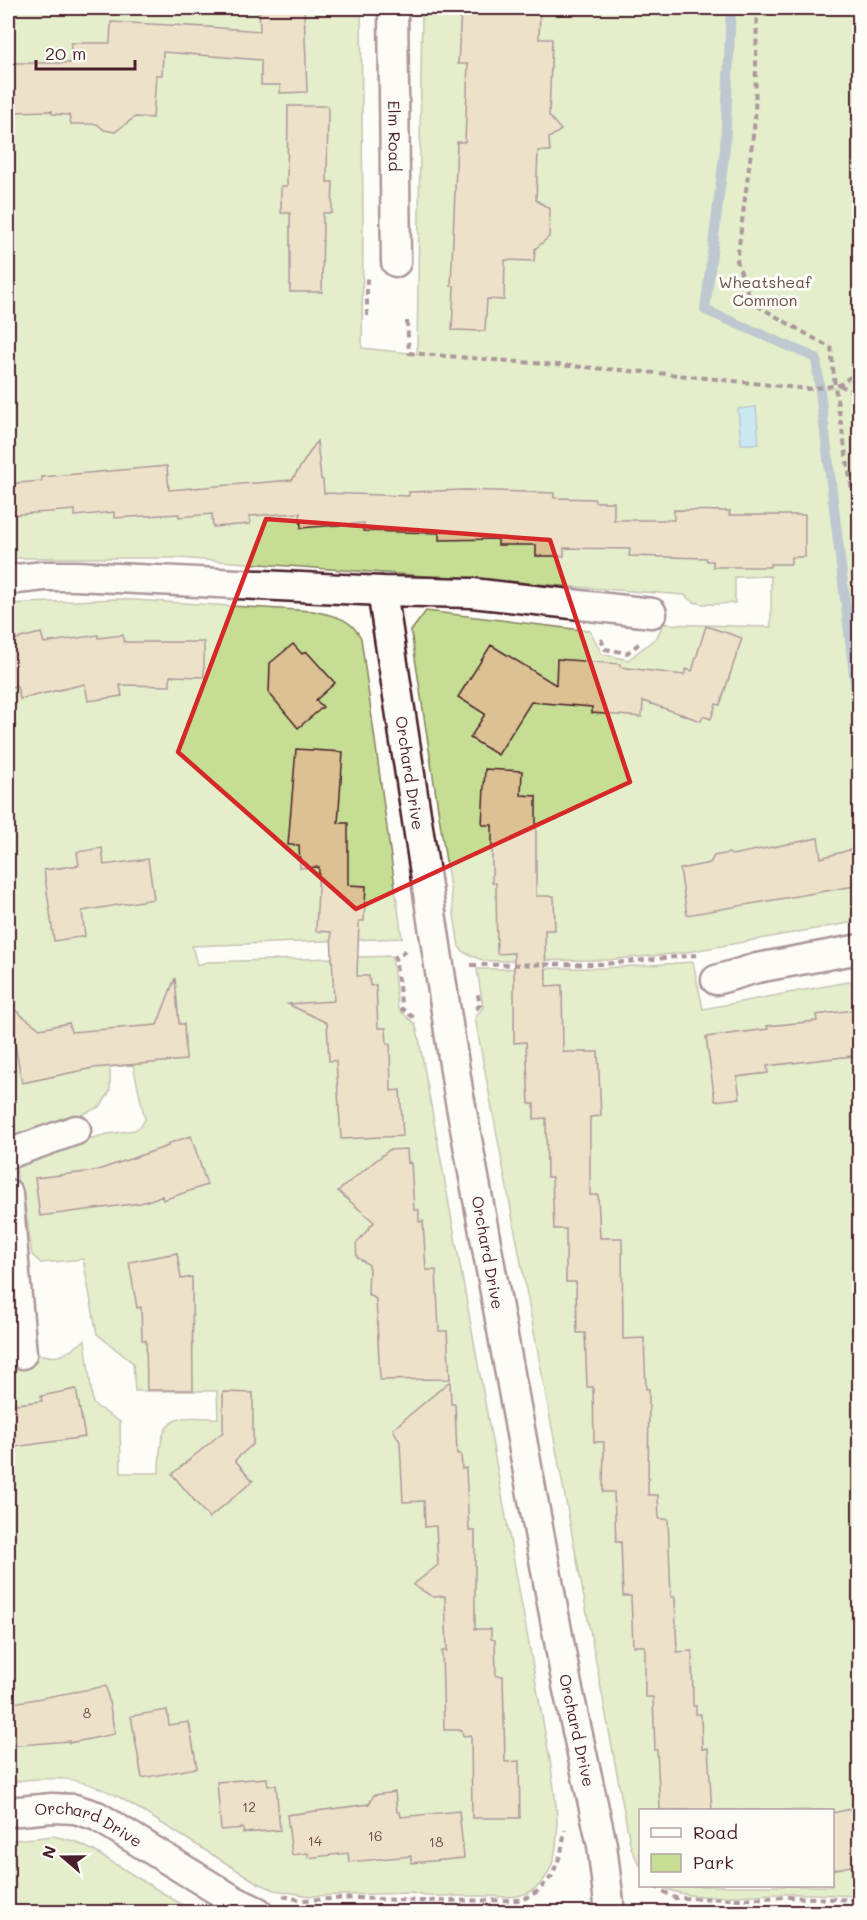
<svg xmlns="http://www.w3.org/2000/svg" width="867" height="1920" font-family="Mali,sans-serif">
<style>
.green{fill:#c5de94;stroke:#887e60;stroke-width:1.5}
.water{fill:#8bd3ec;stroke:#718b9f;stroke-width:1.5}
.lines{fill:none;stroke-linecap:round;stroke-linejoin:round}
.stream{stroke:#718b9f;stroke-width:10}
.building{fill:#dcc292;stroke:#4a1f2b;stroke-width:1.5}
.minor-casing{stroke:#4a1f2b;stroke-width:33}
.path{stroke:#4a1f2b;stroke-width:4;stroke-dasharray:6 4.5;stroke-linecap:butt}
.minor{stroke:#fdfcf7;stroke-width:28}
.marked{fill:none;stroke:#d62828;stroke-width:4.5;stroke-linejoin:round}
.labels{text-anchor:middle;stroke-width:6;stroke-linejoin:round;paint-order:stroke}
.number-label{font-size:14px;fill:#6e4845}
.street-label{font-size:16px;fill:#4a1f2b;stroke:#fdfcf7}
.park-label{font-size:16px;fill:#694f45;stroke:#fdfcf7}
</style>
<rect width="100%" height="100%" fill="#fdfcf7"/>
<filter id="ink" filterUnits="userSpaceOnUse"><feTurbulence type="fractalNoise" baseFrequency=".0167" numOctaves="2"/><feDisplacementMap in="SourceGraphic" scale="12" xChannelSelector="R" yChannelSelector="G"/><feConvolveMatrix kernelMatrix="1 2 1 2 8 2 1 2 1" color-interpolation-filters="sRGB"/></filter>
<g filter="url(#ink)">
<path class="green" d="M8,8H361L363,221L362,348L417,354L422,8H859V921L682,953L607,960L485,961L465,953L459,947L411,631L426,611L590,631L602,654L628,660L657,637L663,624L771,627V576L735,577V603C720,603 695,609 685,595L178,558H8Z
M118,599L313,611C334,616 350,617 361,638L402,938L192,946L197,965L208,962L392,956L398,1009L415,1024L418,1034L550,1760C555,1799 574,1883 518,1896C510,1898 499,1896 491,1896C469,1896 447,1896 425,1896L410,1893L310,1896L275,1890L258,1883L121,1798C77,1775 56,1776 8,1782V1368L28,1364C41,1347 44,1359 59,1356C67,1354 78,1345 85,1340L93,1404L120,1422L121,1473H159C160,1454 157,1421 184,1418C195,1416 207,1419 218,1418L217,1391H135L133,1363L97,1334L83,1259L41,1263L32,1255L25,1206L21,1207L16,1167L27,1155L108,1134L135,1130L141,1126L145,1119L133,1065L110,1067V1091L101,1106L14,1146L8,1144V604Z
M693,962L703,1009L859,980V1896C833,1895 806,1893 780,1894C741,1894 696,1904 660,1886H832V1810H640V1866L631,1848L475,1018L483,1007L477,969L605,968Z
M53,1836L74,1841L94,1851L194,1912H8V1841Z"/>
<path class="water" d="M756,407L759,444H741L738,409Z"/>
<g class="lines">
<path class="stream" d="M731,8L725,148L705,310L816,358L856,691"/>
</g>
<path class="building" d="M259,8H304L307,92L280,93V85H261V60L163,52L162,75H156L153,118L135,117L115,132L104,130L97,124H71L69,115L52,114V111L11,112V104H8V63H70L71,43H110L111,22L208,27L260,31Z
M461,8H540L539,39H552L549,116L561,130L549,138L550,151H538L536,200L550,209L549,237L535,249L534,261L505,260L504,300L487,299L485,331L452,330L454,286H451L457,142H465L468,64H458Z
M288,106H328L327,182H333L332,213H323L322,292H290V213H281V186H287Z
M317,441L321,479L323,480L324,493L409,496V492L465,490L554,493V498L595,499V502H614V520H674V510L730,511L729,515H805V557H791V564H770V567H713V561H707L706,558L629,556L630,549L564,548V556H536V545H498V539L439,540V533L363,531L364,523L301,528L300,513L249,516L250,524L213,527L212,514L179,517V514L114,518V512L75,516V510L8,515V484L42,481V477L167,466L169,490L292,480Z
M706,626L742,638L720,705L716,704L711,719L703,716L701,721L643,701L642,717L592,713V707L531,702L498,755L470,738L485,714L458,697L491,645L556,685L557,659L620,664V667L684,675L686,669L692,671Z
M41,633L44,643L98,635V638L123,635L124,642H204V677L170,676V686L120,685L122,696L88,701L85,684L20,699L17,686L8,688V641Z
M293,644L302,654L306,651L335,683L316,700L323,707L298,728L269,693L270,663Z
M296,749L343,752L338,823H348V885L366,886L364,921H359L357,976H369L370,986L376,985L378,1028H386L387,1044H390L391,1091L400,1090L403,1136L341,1139L336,1061H329L327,1023L288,1004L334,1001L331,932L316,931L319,867L300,868L299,845H288Z
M485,769L522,771L521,795L536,796V896H554L555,930H545L546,986L562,985L563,1052H598L601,1116L590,1117V1195H598L600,1238H622L623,1339L644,1338L646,1389H649L648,1495H658L659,1519H668L671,1597H675L677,1652L692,1651L693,1706H696V1714H701L702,1749L708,1748L712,1810H660L657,1750H655L653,1697H645V1646H633L631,1596H623L621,1542H616L614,1492H603L604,1442H594L593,1387H587L585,1333H577L576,1282H566V1229H554L552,1177H547L546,1118L534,1119V1104H529L526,1042L514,1043V953L497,954L496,883H492V825H482Z
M818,838L821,858L860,847V885L687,915L680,869L710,863L714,856L729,853L732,855Z
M102,848L104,865L148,859L154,899L82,911L85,936L54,941L44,870L79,865L77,852Z
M175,978L179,1024H184L186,1060L93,1068L22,1083L8,1005L40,1029L69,1023L71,1032L157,1025Z
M860,1009V1055L767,1066L768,1073L737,1077L740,1098L715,1101L706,1037L768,1029L767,1026L817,1021L816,1015Z
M191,1136L207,1185L163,1200L162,1196L141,1203L40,1216L35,1178L95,1171L168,1146L167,1144Z
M407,1149L408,1163L411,1162L414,1210H419V1222L423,1221L426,1270H436L439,1331H447L450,1379L380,1380L376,1299L368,1294L369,1265L357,1257L356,1244L374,1222L338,1191L389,1150Z
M177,1253L181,1279L192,1277L193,1390H147L146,1340H142L141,1307L137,1308L129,1262Z
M450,1381L451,1404H455L457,1454H461L462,1469L466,1468L469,1531H475V1629H491V1639L495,1640L496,1676H503L505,1762L519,1761L520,1818H472L471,1735L463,1736L462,1730H444L442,1651H447L445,1596L433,1597L413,1585L438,1565L436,1526L425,1527L424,1501L403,1502L400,1442L393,1429Z
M76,1389L85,1437L8,1448V1405L42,1401L41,1396Z
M223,1392L253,1393V1444L235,1460L253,1481L209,1518L172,1474L223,1432Z
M106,1686L115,1734L69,1743V1741L8,1746V1704Z
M167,1710L169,1725L189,1722L197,1768L142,1778L131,1716Z
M267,1778L268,1786L276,1785L280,1830L243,1833V1828L221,1830L217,1782Z
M395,1792L397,1812H400L401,1817L459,1811L464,1858L411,1863V1856L349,1862L348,1853L308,1858V1853L292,1855L287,1815L369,1804L374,1795Z
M860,1807V1864L832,1870V1813Z"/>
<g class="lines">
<g class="minor-casing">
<g id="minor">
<path id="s1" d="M393,8L396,262"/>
<path d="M8,580L44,576H76L382,591L472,593L652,613"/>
<path id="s2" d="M382,591L458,1090L567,1685L602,1845L610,1912"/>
<path d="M716,980L757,968L860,949"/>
<path d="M8,1154L76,1130"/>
<path d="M8,1194L22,1354"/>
<path id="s3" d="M8,1812L52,1808L75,1809L97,1816L235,1901L258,1912"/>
</g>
</g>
<path class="path" d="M757,8L755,120L737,261L751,302L831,348L835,387L858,527
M367,316V275
M407,321L409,353L669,374L808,389L840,385L860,369
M840,385L860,396
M601,639L605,649L627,653L640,643
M405,950L402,954L395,957L402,1009L416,1019
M471,965L604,964L697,955
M476,1009L480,1005L477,991
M654,1886L675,1898L738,1899L788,1897L860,1900
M283,1896L301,1900L359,1898L418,1901L522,1900L538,1891L552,1876L561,1853L565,1830"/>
<use href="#minor" class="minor"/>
</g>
</g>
<path d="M0 0H867V1920H0ZM266,519L550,540L630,782L356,909L178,752Z" fill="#fdfcf7" fill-opacity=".55" fill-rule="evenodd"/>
<path class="marked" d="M266,519L550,540L630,782L356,909L178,752Z"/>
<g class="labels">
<g class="number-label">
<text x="87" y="1718">8</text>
<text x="249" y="1812">12</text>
<text x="375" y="1841">16</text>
<text x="315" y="1846">14</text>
<text x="436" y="1847">18</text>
</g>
<g class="street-label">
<text dy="6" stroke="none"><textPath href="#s1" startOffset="128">Elm Road</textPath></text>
<text dy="6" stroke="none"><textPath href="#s2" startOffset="184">Orchard Drive</textPath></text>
<text dy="6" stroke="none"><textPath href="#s2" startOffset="670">Orchard Drive</textPath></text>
<text dy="6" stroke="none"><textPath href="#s2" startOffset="1156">Orchard Drive</textPath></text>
<text dy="6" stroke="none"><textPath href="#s3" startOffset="84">Orchard Drive</textPath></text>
</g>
<g class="park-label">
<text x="765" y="288">Wheatsheaf<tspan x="765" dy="18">Common</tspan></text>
</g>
</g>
<rect width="867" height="1920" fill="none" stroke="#fdfcf7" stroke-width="30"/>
<rect x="15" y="15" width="837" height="1890" fill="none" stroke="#4a1f2b" stroke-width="2" filter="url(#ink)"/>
<rect x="639" y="1809" width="195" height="78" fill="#fdfcf7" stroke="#b5a4a5" stroke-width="1.5"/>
<rect x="651" y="1828" width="30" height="9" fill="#fdfcf7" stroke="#b5a4a5" stroke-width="1.5"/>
<text x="693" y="1839" font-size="18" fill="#4a1f2b">Road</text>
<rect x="651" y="1854" width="30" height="18" fill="#c5de94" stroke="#b5a4a5" stroke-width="1.5"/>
<text x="693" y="1869" font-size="18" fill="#4a1f2b">Park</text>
<g transform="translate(63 1857) rotate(290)" stroke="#fdfcf7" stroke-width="4.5" paint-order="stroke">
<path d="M0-4.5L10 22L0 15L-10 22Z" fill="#4a1f2b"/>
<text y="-9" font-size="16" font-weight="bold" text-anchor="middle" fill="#4a1f2b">N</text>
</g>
<path d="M36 60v9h99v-9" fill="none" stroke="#4a1f2b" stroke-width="3"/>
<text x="45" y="60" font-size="18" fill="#4a1f2b" stroke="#fdfcf7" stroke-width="4.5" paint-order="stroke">20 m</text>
</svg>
